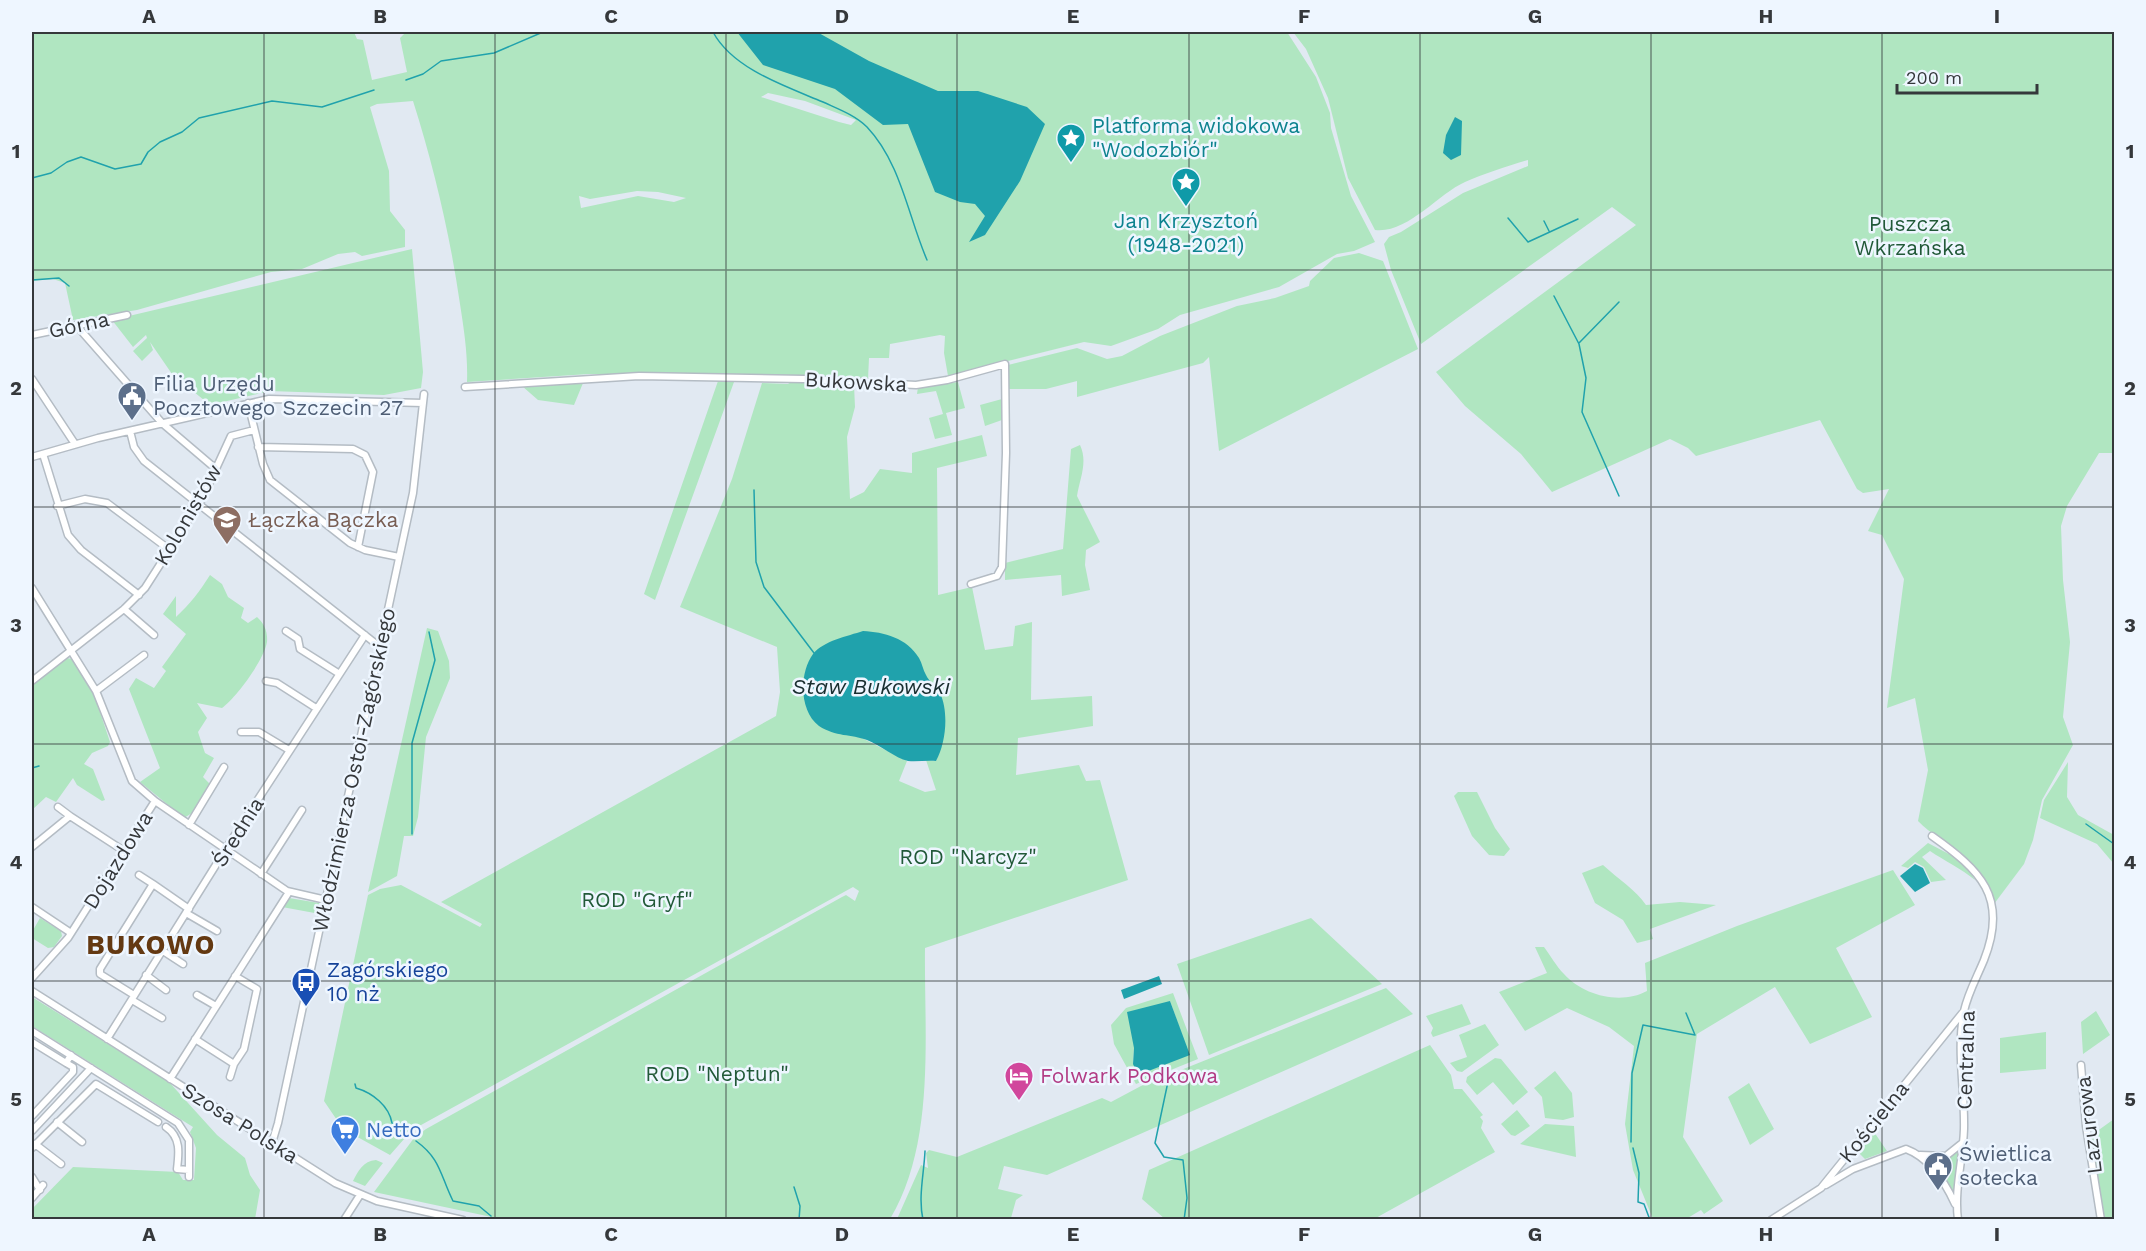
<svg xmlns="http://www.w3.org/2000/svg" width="2146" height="1251" font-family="'Work Sans',sans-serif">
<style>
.green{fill:#b0e6c1;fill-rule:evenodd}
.water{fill:#20a2ac}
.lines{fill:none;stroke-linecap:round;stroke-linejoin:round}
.stream{stroke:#20a2ac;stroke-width:1.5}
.minor-casing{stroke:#b4bcc4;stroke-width:9}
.minor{stroke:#fff;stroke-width:6}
.grid{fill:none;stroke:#35383b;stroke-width:1.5;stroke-opacity:0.55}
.labels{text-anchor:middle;stroke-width:5;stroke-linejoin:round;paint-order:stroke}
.culture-label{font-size:21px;fill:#0d838f;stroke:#eef6ff;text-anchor:start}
.park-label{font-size:21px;fill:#215938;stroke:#eef6ff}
.street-label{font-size:21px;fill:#35383b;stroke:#eef6ff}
.service-label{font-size:21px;fill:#4e5e75;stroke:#eef6ff;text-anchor:start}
.education-label{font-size:21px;fill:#785e54;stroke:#eef6ff;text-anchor:start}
.transit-label{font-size:21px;fill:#164399;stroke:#eef6ff;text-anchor:start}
.hotel-label{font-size:21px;fill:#b23c85;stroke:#eef6ff;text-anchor:start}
.shop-label{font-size:21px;fill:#366cbe;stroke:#eef6ff;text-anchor:start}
.water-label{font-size:22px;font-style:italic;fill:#192e30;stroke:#eef6ff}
.district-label{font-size:27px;font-weight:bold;letter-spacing:1.5px;fill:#643912;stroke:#eef6ff}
.neatline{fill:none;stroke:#35383b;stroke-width:2}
.grid-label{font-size:20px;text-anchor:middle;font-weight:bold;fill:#35383b}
</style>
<rect width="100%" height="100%" fill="#e1e9f2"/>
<path class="green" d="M32,32H354L357,39L363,40L372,80L407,72L400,38L406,32H1287L1316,77L1330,113L1331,128L1351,196L1375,242L1354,251L1337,254L1279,287L1180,315L1158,329L1111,346L1084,342L948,376L944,353L945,336L940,335L890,344L889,358H869L868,379L809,377L812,384L854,385L855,407L847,437L850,499L864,492L880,469L912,473V453L982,435L987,456L937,468L938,595L972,587L985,650L1013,646L1015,626L1032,622L1031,700L1092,696L1093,726L1018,738L1016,775L1079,765L1086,781L1100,780L1128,880L925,948C924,1034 936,1143 890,1219H501L374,1192L414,1138L426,1129L842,897L846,895L855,901L859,891L853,887L412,1130L390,1155L343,1129L324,1101L368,895L380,889L401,885L480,927L482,924L441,902L776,716L780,692L777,647L680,607L732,479L762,383L788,384L799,376L589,374L467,382C468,355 464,330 460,304C450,235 434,167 413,101L377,104L370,107L389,171L390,211L405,230V247L362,256L355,252L338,254L302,269L271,272L137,310L73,320L65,283L53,279L32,281ZM768,93L805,101L856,120L851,125L839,122L761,97ZM637,191L658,192L686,198L674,202L638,196L581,208L579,196L590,199ZM806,669L926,677L940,691L936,761L926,760L936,790L925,792L899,781L907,761L807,710L803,689Z
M1293,32H2114V453H2099L2067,506L2061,526L2063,580L2070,642L2063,717L2073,745L2042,800L2033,840L2024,864L1994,904C1984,885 1977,866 1960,852C1945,840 1931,835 1918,821L1928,770L1915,698L1887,708L1904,579L1882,535L1868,531L1889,489L1863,493L1857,489L1820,420L1696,456L1688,448L1670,439L1552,492L1521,454L1465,406L1436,372L1636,225L1612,207L1421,344L1391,270L1384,244L1389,237L1401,232L1463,193L1528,166V160C1508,166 1484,174 1465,182C1438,194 1407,234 1375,230L1348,178L1328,98L1306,49Z
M412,249L423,372L421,388L384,395L270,391L210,405L172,374L150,342L153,350L142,361L133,351L147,338L146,335L133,347L112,320Z
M1359,253L1383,261L1418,349L1219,451L1209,357L1203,363L1077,397V381L1046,389H1008V365L1077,348L1107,359L1122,356L1160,336L1237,306L1275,298L1309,286L1310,281L1334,258Z
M718,381L734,382L655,600L644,594Z
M958,382L965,408L946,413L952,435L935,439L929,418L943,414L936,391L917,394L918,387Z
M583,383L574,405L538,400L522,386Z
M1002,399V420L985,426L980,405Z
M1080,445C1088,462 1080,478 1077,496L1100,542L1086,550L1085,565L1090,590L1062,596L1061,575L1005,580V563L1063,549L1071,449Z
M210,575L222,584L228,597L244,608L241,618L248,623L257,617C264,623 268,632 267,642C264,660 236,698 222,708L197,703L207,718L198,732L205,753L214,758L203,777L210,784L192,813L184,818L140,782L160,768L129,689L136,678L154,688L166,671L162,667L186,634L163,614L176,596V617C190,604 200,591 210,575Z
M427,628L438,631L449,661L450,678L426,737L418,817L413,836H404L397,876L368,892Z
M67,658L72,659L94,694L110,742L108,746L92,753L84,764L93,769L105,800L102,801L77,785L73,778L56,802L46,797L32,810V686Z
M2068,762L2067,797L2078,815L2114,835V864L2097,844L2040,818L2044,800Z
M1458,792H1477L1495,828L1510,849L1504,856L1489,855L1472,836L1454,796Z
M1928,843L1964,862L1975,880C1960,868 1945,861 1930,851L1922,857L1946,880L1931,882L1924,867L1915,862L1908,868L1901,866Z
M1603,865C1617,878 1636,890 1646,905L1680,902L1716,905L1650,929L1653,939L1637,943L1623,920L1595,903L1582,873Z
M1893,870L1915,905L1836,948L1872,1017L1810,1044L1775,987L1697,1034L1683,1137L1723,1201L1704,1214L1701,1210L1686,1219H1653L1633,1170L1625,1124L1634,1046L1609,1027L1567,1008L1525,1031L1499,992L1547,973L1535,947H1544C1551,956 1556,966 1564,974C1584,996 1621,1005 1647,991L1645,963L1737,926Z
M289,898L319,903L320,914L282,907Z
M40,918L61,931L62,936L54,947L48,948L32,938V932Z
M1311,918L1382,984L1209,1055L1177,964Z
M1386,988L1413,1014L1047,1175L1004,1166L998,1189L1023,1195L1016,1200L1011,1218L897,1219L921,1165L928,1168L926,1153L929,1150L957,1157L1102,1098L1111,1102L1141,1086Z
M1173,993L1198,1059L1136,1084L1114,1044L1111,1025L1126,1008ZM1170,1001L1189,1055L1133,1064L1134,1048Z
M32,997L169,1082L217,1135L245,1158L250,1175L260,1190L255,1219H32V1209L73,1167L178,1172L183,1180H194L196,1148L190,1132L193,1127L32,1026Z
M1462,1004L1471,1024L1433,1037L1431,1033L1433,1028L1426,1016Z
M2096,1011L2110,1035L2083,1054L2081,1022Z
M1485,1024L1499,1045L1462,1072L1457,1071L1450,1063L1467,1057L1459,1035Z
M2046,1032V1069L2000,1073V1038Z
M1430,1045L1451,1075L1454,1089H1462L1483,1115L1480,1117L1483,1121L1481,1128L1495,1152L1374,1219H1165L1142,1199L1149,1170Z
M1495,1058L1501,1059L1528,1092L1513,1105L1493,1082L1477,1095L1466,1082L1467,1077Z
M1555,1071L1572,1093L1574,1117L1563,1120L1545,1118L1542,1097L1534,1088Z
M1749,1083L1774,1129L1750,1145L1728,1097Z
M1517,1110L1530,1126L1515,1136L1511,1135L1501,1124Z
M2114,1119V1219H2104L2089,1137Z
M1545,1124L1574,1126L1576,1157L1520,1144Z
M1872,1129L1887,1151L1865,1159L1855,1149Z
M1959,1151L1955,1191L1953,1193L1939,1171L1925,1158L1946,1160Z
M376,1160L383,1163L365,1186L353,1181C358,1171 363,1161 376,1160Z"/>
<path class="water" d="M737,32H817L869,61L938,91H978L1027,107L1045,124L1020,181L985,235L969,242L985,216L975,204L960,202L935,192L908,124L883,125L835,89L763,65Z
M1455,117L1462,121L1461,155L1451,160L1443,153L1446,135Z
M863,631C884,632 907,638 919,658C922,663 923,670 926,675C929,682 937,686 940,693C949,712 946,743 936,761C927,760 917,762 908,761C895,758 880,745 867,740C851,734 836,737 819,726C799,711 799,673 813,654C823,641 848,636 863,631Z
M1915,864L1923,868L1930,883L1915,892L1900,876Z
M1159,976L1162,984L1124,999L1121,990Z
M1170,1001L1190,1055L1138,1075L1133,1064L1134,1048L1127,1012Z"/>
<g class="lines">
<path class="stream" d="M713,32C733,69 785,86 823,102C838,109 855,115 867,127C901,163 908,216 927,260
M406,80L423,74L441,61L494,53L543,32
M32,178L51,173L67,162L81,157L115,169L141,164L148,152L160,142L182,132L199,118L272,101L322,107L374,90
M1508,218L1528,242L1578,219
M1544,221L1549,231
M32,280L59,278L69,286
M1554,296L1579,344L1586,378L1582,412L1619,496
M1579,343L1619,302
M754,490L756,562L764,587L814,653
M32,768L39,766
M2086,824L2114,844
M412,834V743L435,660L429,632
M1169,1077L1155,1143L1164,1157L1183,1160L1187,1198L1184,1220
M355,1084L356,1088C373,1093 389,1106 392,1123L408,1135
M416,1141C441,1159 440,1175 453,1201L479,1206L491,1216
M1631,1142L1632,1073L1643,1025L1695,1035L1686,1013
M1633,1148L1639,1173L1638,1202L1644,1204L1650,1220
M794,1187L800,1206L799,1220
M923,1220C918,1197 924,1174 925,1151"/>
<g class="minor-casing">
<path id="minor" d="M76,325L162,423L216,469
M32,335L127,315
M32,379L75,444
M465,387L639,376L804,379L916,385L947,380L1005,364L1006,453L1002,567L997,576L971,584
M248,403L263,464L270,480L350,543L365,550L399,557
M130,431L134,447L144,461L380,647
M258,447L353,449L365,455L373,472L358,547
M43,454L68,535L81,550L139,595
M32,457L98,438L269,399L423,403
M57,506L85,499L107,503L170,550
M32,588L96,691L132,781L155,801
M124,609L154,635
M286,631L298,639L300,649L338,673
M32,681L124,609L145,588L202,499L231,436L254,430
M266,681L277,683L316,708
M96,691L144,655
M241,732H259L289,750
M58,807L70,816
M189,825L224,767
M1932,836C1980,870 2009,897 1984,960C1977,977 1968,993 1964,1011C1956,1049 1965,1090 1964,1129C1963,1160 1954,1189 1958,1220
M32,847L70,816L124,851
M261,874L302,810
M139,875L153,884
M32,907L71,933
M186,913L217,931
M163,951L183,964
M146,975L166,990
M32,978L68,938L155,801L287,891L326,900
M32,991L335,1183L377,1201L463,1220
M134,995L100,974V969L153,884L189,909
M197,995L216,1006
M132,1000L162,1018
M32,1031L178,1123L189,1140V1177
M107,1039L229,844L365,635
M195,1039L234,1064L244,1049L257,989L235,976
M32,1042L66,1063
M2081,1065L2086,1126L2101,1220
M230,1077L234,1064
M170,1079L289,892
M32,1116L73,1072V1067L66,1063L71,1055
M57,1122L82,1142
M166,1127C181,1137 179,1153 177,1169L189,1170
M32,1131L91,1068
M272,1143L278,1123L413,493L424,394
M35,1144L61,1164
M32,1148L96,1084L158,1122
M1920,1155L1946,1156L1961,1144
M32,1177L40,1190
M1826,1185L1853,1169L1906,1149C1930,1158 1945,1182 1955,1204
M32,1198L43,1185
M344,1220L360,1195
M1771,1220L1821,1188L1964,1011"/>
</g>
<use href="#minor" class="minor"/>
</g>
<path class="grid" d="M264,32V1220M495,32V1220M726,32V1220M957,32V1220M1189,32V1220M1420,32V1220M1651,32V1220M1882,32V1220M32,270H2114M32,507H2114M32,744H2114M32,981H2114"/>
<defs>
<g id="sight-pin" transform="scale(1.5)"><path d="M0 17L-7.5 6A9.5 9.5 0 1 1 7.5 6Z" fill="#0f9aa8" stroke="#eef6ff"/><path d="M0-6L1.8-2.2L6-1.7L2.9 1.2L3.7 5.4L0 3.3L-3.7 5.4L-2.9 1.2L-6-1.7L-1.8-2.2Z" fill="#fff"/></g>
<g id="civic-pin" transform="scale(1.5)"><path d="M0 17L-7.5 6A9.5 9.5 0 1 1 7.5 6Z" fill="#5c6f8a" stroke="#eef6ff"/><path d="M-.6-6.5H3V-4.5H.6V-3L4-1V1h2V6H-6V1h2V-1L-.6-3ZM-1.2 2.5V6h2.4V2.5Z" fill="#fff"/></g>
<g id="school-pin" transform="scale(1.5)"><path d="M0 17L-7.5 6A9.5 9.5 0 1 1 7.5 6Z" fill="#8d6e63" stroke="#eef6ff"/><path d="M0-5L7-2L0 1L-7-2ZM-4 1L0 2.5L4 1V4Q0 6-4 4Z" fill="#fff"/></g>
<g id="bus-pin" transform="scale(1.5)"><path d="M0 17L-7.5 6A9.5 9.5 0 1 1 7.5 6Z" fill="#1a4fb4" stroke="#eef6ff"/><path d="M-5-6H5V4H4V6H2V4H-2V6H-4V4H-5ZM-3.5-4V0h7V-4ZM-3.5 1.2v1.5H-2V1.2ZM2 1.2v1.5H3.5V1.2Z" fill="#fff"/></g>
<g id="hotel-pin" transform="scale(1.5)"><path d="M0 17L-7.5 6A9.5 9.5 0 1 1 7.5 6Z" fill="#d1479c" stroke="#eef6ff"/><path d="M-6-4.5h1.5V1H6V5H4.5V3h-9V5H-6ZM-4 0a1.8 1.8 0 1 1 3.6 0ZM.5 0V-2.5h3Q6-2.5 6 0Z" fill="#fff"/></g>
<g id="supermarket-pin" transform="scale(1.5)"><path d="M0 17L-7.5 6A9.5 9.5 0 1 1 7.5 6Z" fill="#3f7fe0" stroke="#eef6ff"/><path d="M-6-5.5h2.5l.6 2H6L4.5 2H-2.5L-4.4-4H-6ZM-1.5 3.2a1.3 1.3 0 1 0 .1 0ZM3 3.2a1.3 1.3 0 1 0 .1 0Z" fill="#fff"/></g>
</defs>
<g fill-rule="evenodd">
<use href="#sight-pin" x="1071" y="138"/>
<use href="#sight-pin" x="1186" y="182"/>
<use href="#civic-pin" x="132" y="396"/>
<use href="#school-pin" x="227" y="520"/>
<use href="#bus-pin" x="306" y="982"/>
<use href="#hotel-pin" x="1019" y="1076"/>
<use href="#supermarket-pin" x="345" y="1130"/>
<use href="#civic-pin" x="1938" y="1166"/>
</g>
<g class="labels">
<g class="culture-label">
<text x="1092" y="133">Platforma widokowa<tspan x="1092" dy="24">"Wodozbiór"</tspan></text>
<text x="1186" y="228" text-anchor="middle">Jan Krzysztoń<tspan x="1186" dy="24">(1948-2021)</tspan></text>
</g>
<g class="park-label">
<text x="1910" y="231">Puszcza<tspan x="1910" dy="24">Wkrzańska</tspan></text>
<text x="968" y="864">ROD "Narcyz"</text>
<text x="637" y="907">ROD "Gryf"</text>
<text x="717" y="1081">ROD "Neptun"</text>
</g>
<g class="street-label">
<text transform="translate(79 325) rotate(-12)" y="7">Górna</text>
<text transform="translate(856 382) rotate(3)" y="7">Bukowska</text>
<text transform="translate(188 515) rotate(-60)" y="7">Kolonistów</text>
<text transform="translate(354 770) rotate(-78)" y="7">Włodzimierza Ostoi-Zagórskiego</text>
<text transform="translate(238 832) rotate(-58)" y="7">Średnia</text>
<text transform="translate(118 860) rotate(-58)" y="7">Dojazdowa</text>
<text transform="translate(1966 1060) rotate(-88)" y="7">Centralna</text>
<text transform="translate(1874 1122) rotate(-51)" y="7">Kościelna</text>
<text transform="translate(240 1123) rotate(32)" y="7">Szosa Polska</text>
<text transform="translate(2089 1125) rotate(-97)" y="7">Lazurowa</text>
</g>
<g class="service-label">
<text x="153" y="391">Filia Urzędu<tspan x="153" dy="24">Pocztowego Szczecin 27</tspan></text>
<text x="1959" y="1161">Świetlica<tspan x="1959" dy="24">sołecka</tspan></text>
</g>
<g class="education-label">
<text x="248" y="527">Łączka Bączka</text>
</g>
<g class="transit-label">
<text x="327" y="977">Zagórskiego<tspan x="327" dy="24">10 nż</tspan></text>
</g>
<g class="hotel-label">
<text x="1040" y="1083">Folwark Podkowa</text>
</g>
<g class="shop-label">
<text x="366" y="1137">Netto</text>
</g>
<g class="water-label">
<text x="871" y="694">Staw Bukowski</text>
</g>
<g class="district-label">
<text x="151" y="954">BUKOWO</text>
</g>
</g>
<rect width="2146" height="1251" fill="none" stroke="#eef6ff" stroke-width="66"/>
<path d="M1897 84v9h140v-9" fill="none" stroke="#35383b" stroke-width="3"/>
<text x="1906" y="84" font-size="18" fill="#35383b" stroke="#eef6ff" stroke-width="4.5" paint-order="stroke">200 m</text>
<rect x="33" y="33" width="2080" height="1185" class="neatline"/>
<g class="grid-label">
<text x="149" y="23">A</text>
<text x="380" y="23">B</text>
<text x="611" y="23">C</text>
<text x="842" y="23">D</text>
<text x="1073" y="23">E</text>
<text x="1304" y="23">F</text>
<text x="1535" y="23">G</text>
<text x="1766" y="23">H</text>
<text x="1997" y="23">I</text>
<text x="16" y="158">1</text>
<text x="2130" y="158">1</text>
<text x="16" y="395">2</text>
<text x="2130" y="395">2</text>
<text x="16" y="632">3</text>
<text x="2130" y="632">3</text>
<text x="16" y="869">4</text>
<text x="2130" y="869">4</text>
<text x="16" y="1106">5</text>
<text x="2130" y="1106">5</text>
<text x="149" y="1241">A</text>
<text x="380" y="1241">B</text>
<text x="611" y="1241">C</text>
<text x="842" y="1241">D</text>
<text x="1073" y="1241">E</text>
<text x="1304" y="1241">F</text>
<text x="1535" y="1241">G</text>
<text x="1766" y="1241">H</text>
<text x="1997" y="1241">I</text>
</g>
</svg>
